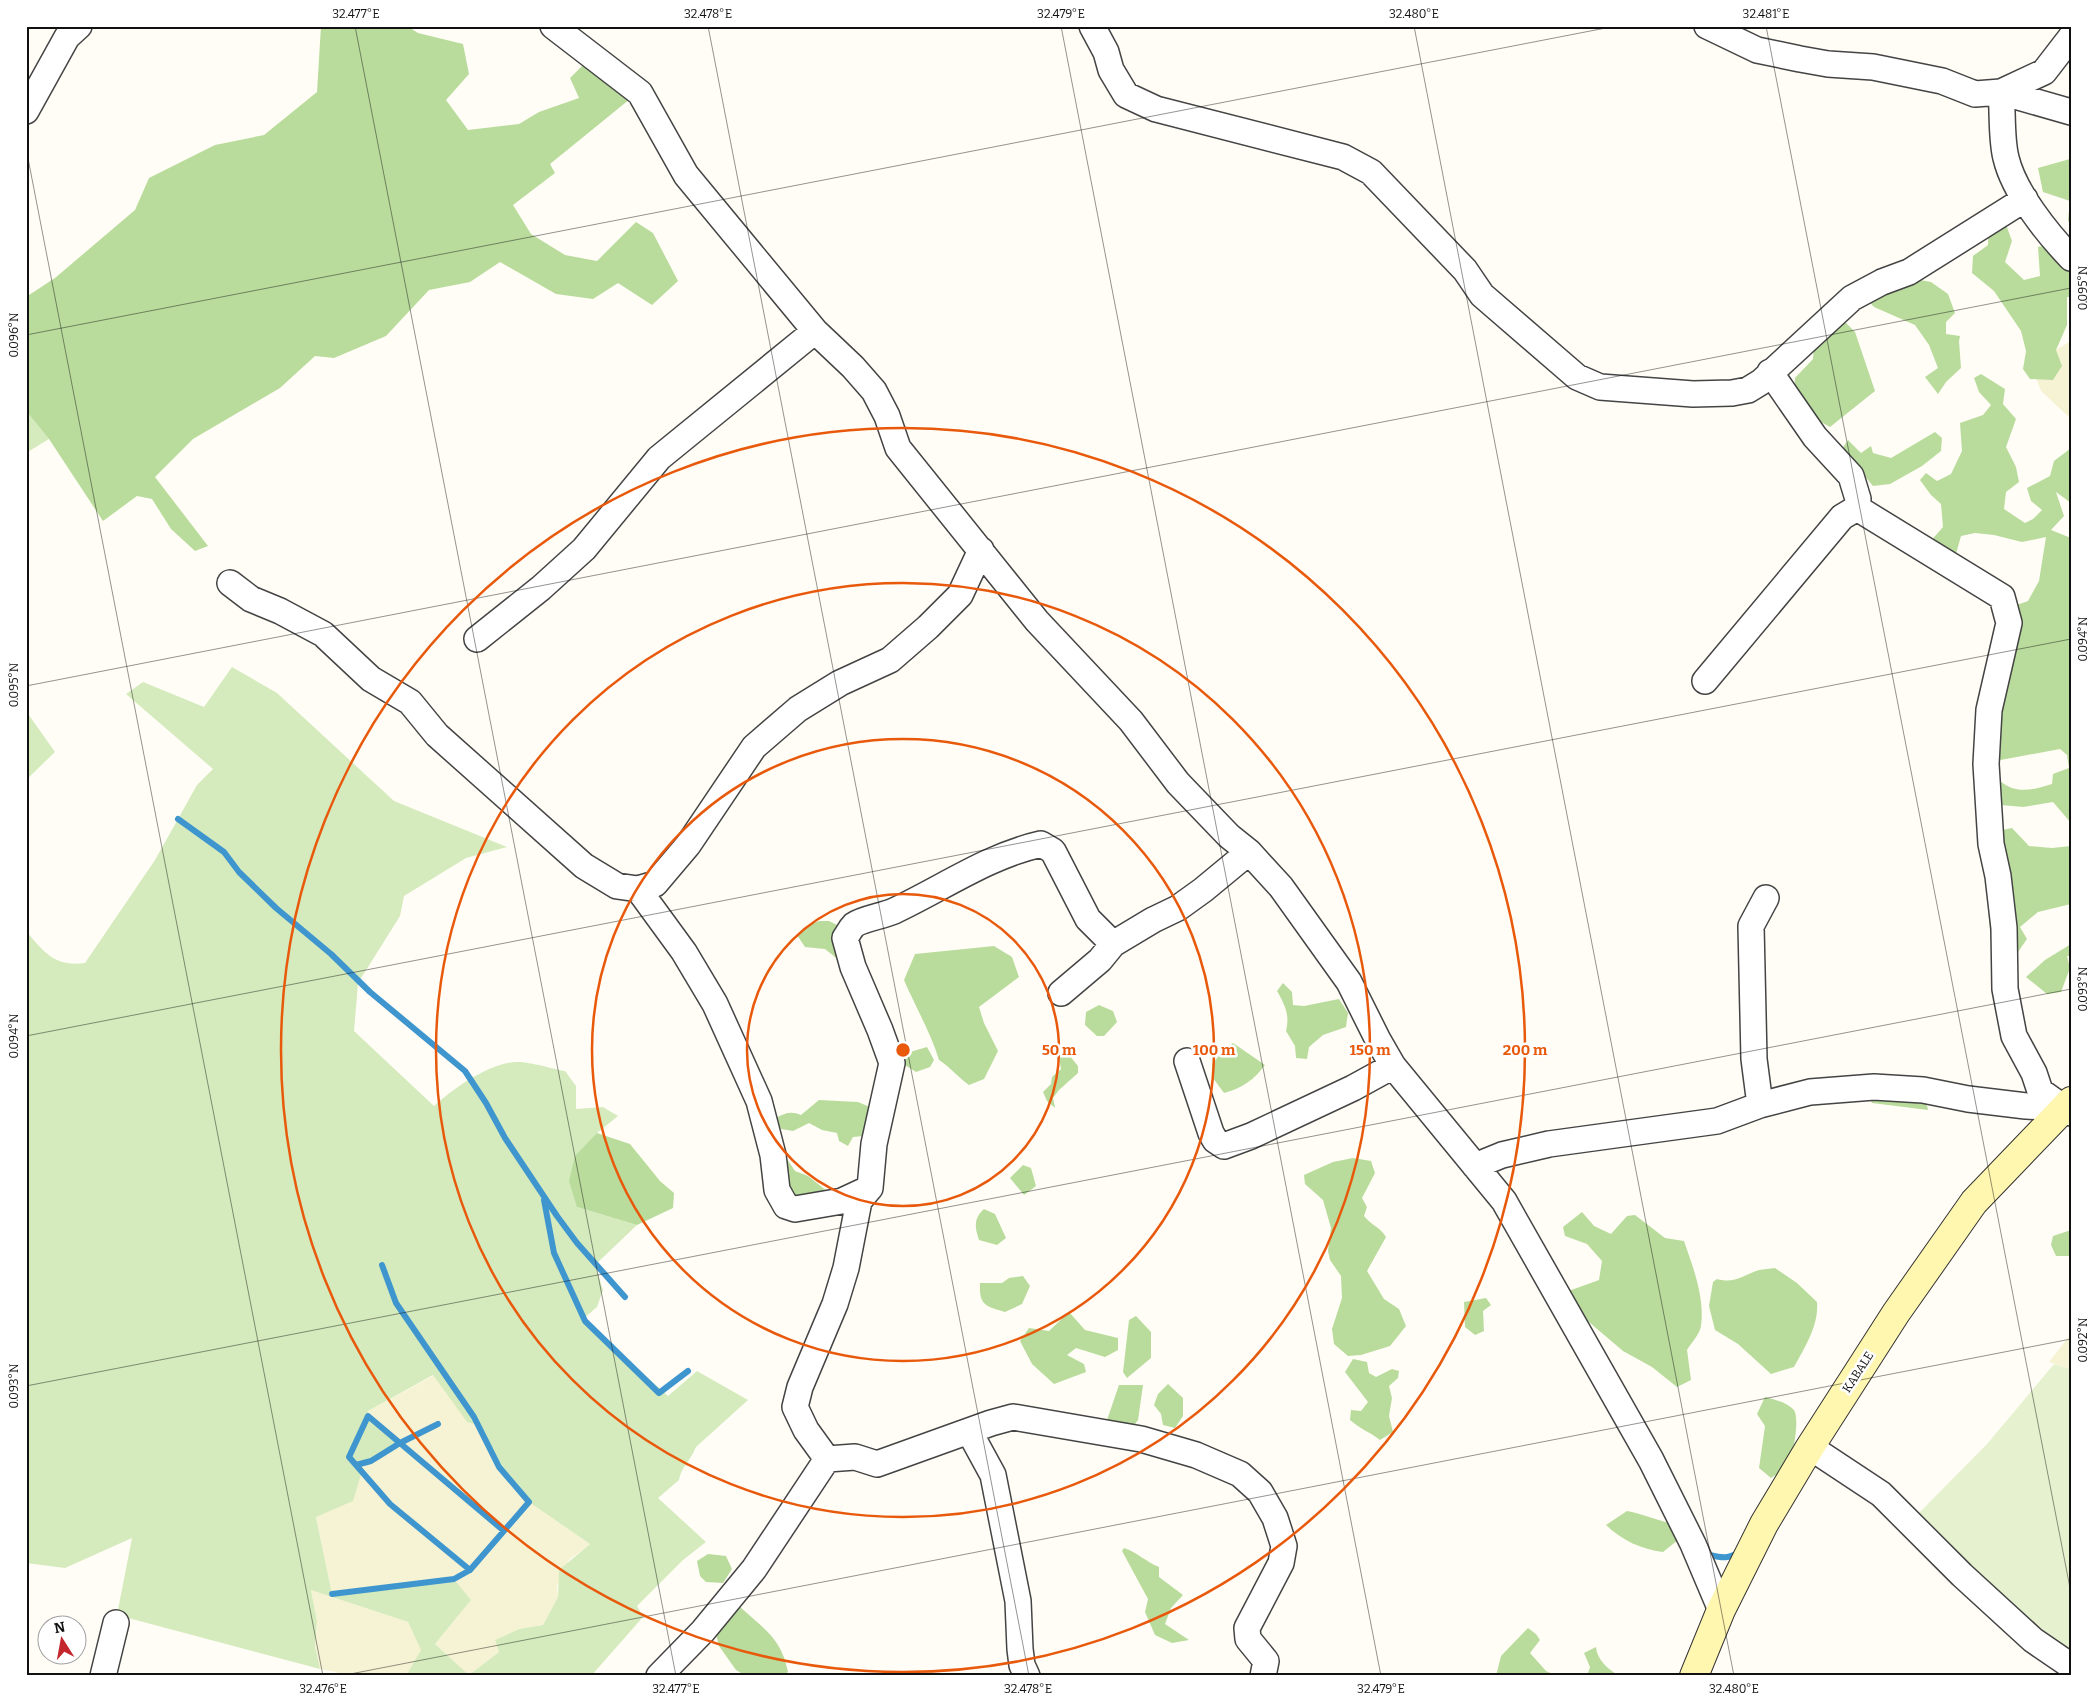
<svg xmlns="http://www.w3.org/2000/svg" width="2097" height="1702" font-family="Bitter,serif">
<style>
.farmland{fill:#f6f3d4}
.green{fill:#d5ebbd;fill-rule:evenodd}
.forest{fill:#b9dc9c}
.pitch{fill:#e6f2cf}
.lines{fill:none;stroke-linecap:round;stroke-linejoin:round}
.stream{stroke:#3f96cf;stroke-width:6}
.street-casing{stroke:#444;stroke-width:28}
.secondary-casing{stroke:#333;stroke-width:30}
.street{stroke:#fff;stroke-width:25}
.secondary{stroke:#fff6b0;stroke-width:28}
.ticks{fill:none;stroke:#111;stroke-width:1;stroke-opacity:0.45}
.ring{fill:none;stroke:#e8590c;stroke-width:2.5}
.labels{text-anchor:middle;stroke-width:5;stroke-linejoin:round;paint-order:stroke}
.street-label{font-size:12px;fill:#111;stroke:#fff}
.centre{fill:#e8590c;stroke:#fff;stroke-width:2.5}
.ring-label{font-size:15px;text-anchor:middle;font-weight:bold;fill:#e8590c;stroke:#fff;stroke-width:5;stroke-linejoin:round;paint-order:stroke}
.neatline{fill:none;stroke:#111;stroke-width:2}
.ticks-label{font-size:12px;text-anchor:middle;fill:#111}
</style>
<rect width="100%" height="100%" fill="#fffdf5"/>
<path class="farmland" d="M2071,341V419L2041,391L2031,364Z
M2071,1334V1369L2049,1362Z
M442,1371L474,1417L499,1467L529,1502L590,1544L569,1560L557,1586L558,1597L543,1625L519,1629L495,1640L499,1652L469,1675L435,1644L471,1600L454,1580L332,1594L316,1516L353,1501L356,1465L371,1461L400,1443L368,1416V1411Z
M311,1590L408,1622L422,1650L406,1676H336L337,1672L320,1669L315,1646L317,1621Z"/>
<path class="green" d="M26,411L49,439L26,453Z
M232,667L277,693L394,801L507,847L466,858L404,896L400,916L358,983L354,1031L434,1106C453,1089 489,1063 516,1062C528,1061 553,1069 565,1071L576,1086V1109L603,1107L618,1116L597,1133L577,1207L637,1225L595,1265L603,1290L597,1307L583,1319L668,1396L697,1371L748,1400L696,1447C691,1460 681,1467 679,1480L658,1498L706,1542L683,1560L637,1606L643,1617L591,1676H406L421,1650L408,1622L311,1590L317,1621L315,1646L320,1669L117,1615L132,1538L65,1568L26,1563V931C44,952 54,967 85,963L155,860L197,785L213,769L126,694L143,682L204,707ZM433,1375L467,1422L478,1425L499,1467L529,1502L590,1544L559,1570L558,1597L543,1625L519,1629L495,1640L499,1652L469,1675L435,1644L471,1600L454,1579L332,1594L316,1517L353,1501L362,1471L357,1465L371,1461L400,1443L368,1416V1411Z
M26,711L55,752L26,780Z"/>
<path class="forest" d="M321,26H407L418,33L463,44L469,74L446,100L468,130L519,124L539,112L579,98L570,78L583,65L630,99L550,164L555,173L513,205L531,234L565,255L597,261L636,222L653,233L678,281L652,305L618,283L593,299L556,294L500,262L470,282L429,290L386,336L334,358L315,356L280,388L193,439L155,477L208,546L195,551L171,529L152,499L137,496L103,521L49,439L26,411V297L55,278L135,210L149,178L215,145L264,135L317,92Z
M2070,159L2071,166V228L2068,220L2070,201L2043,192L2038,168Z
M2004,219L2012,241L2005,262L2024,280L2040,276L2038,247L2071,241V297H2067V325L2056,350L2062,366L2053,380L2030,379L2023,369L2026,351L2021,331L1994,291L1972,273L1973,256L1988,245L1989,222Z
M1898,276L1931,282L1948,294L1955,313L1946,322V334L1960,336L1959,341L1961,368L1946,382L1938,394L1925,377L1938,368L1929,345L1915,325L1874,307L1864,296Z
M1835,312L1855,332L1875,391L1830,427L1807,414L1794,397L1795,378L1813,359L1815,333Z
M1981,374L2005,389L2003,404L2016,419L2006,447L2016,467L2019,482L2006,492L2004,509L2025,523L2033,519L2042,510L2031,501L2027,488L2050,476L2054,461L2071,448V503L2056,492L2064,516L2051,530L2071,538V823L2053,802L2023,807L2001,805L1995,776C2012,795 2030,791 2052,784L2053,774L2069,768L2067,755L2060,749L1995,761L2011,607L2028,601L2039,581L2046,537L2022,542L1994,535L1975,533L1961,536L1954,561L1929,543L1943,527L1941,504L1931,495L1920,480L1926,473L1937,481L1951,474L1962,451L1960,423L1983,415L1991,405L1979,392L1974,378Z
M1935,432L1942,438L1941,451L1922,466L1890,484L1873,486L1842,449L1848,440L1861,453L1871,446L1873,453L1891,458Z
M2012,828L2029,846L2052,848L2071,846V904L2038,912L2020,927L2027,939L2018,952L1992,946C1985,904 1990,873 1997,831Z
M819,921H829L839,926L840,961L825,949L805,947L797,935L809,925Z
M2071,944V956H2067L2070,968L2061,992L2047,994L2026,977L2045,960Z
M994,946L1012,957L1019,977L979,1007L984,1023L998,1051L984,1079L969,1085C958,1077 950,1067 939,1060C931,1033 915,1006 904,980L915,954Z
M1283,983L1292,992L1293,1005L1304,1006L1339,999L1348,1013L1346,1027L1323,1035L1309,1047L1307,1059L1296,1058L1295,1046L1286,1031C1290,1015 1285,1005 1277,991Z
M1099,1005L1113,1011L1117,1022L1104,1036H1097L1085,1025L1086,1012Z
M1233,1043L1265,1065C1254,1080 1242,1088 1224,1093L1213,1078L1212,1064L1224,1050Z
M927,1047L934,1060L930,1067L916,1072L905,1065L900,1055Z
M1069,1055L1078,1066V1073L1059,1090L1053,1098L1055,1108L1047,1101L1043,1092L1051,1084L1052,1077L1061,1069L1059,1058Z
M1867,1095L1925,1097L1928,1110L1872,1103Z
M819,1100L858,1102L877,1110L864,1136L853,1137L848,1146L839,1141L837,1133L822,1130L809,1123L793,1131L781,1129L776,1118C785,1113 791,1111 801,1115Z
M597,1133L630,1144L660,1181L674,1193L673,1208L637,1225L577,1207L569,1181L575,1156Z
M773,1144L787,1159L795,1171L808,1176L832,1195L807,1213L788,1191Z
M1353,1158L1371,1161L1375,1173L1362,1198L1367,1207L1364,1216C1371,1225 1380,1227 1386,1237L1367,1271L1384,1299L1399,1309L1406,1326L1390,1346L1361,1355L1348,1356L1334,1344L1332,1329L1342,1298L1341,1276L1330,1260L1328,1251L1331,1228L1323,1200L1305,1184L1304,1175L1333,1162Z
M1023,1165L1031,1168L1036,1186L1024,1195L1010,1178Z
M984,1209L995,1214L1006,1238L997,1245L979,1240C975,1228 973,1219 984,1209Z
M1582,1212L1594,1226L1611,1234L1627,1216L1635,1215L1665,1238L1684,1241C1693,1267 1705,1298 1701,1326C1700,1334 1691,1343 1687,1350L1691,1380L1677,1387L1652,1367L1623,1351L1583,1317L1563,1293L1599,1280L1602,1261L1587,1244L1565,1236L1563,1227Z
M2071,1230V1256H2056L2051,1245L2053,1236Z
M1775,1268L1797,1283L1817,1302C1819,1325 1805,1347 1794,1367L1771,1374L1738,1344L1715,1330L1709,1306L1713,1282L1717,1279C1734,1284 1744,1275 1759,1270C1764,1269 1770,1269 1775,1268Z
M1023,1276L1030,1286L1022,1304L1005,1312C985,1306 979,1305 980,1283H1002L1009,1278Z
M1486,1298L1491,1305L1483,1311L1484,1331L1475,1335L1465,1327L1464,1302Z
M1069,1312L1085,1330L1118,1338V1350L1105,1357L1076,1348L1067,1355L1084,1364L1086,1372L1054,1384L1032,1364L1020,1341L1029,1328L1049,1331Z
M1136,1316L1151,1332V1358L1127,1378L1123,1372L1129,1320Z
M1353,1359L1367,1362L1369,1373L1376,1377L1392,1369L1399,1371L1398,1378L1389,1386L1392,1398L1389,1416L1393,1432L1380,1440C1370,1432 1360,1429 1350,1420L1351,1410L1361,1411L1368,1402L1345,1372Z
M1168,1384L1183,1398V1416L1175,1428L1163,1425L1161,1414L1154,1405L1158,1394Z
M1119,1385H1143L1138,1420L1130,1431L1114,1430L1107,1420Z
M1765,1397C1775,1400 1787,1402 1794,1410C1800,1419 1793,1458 1787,1467C1783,1471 1775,1475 1771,1478L1759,1468L1765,1426L1757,1414Z
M1627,1511C1643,1514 1657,1520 1673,1524L1678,1540L1663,1552C1641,1549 1623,1541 1606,1525Z
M1124,1548C1137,1552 1146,1562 1159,1567V1577L1183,1595L1171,1608L1165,1624L1189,1640L1172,1643L1155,1635L1145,1612L1148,1599L1122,1551Z
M708,1554L726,1556L732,1569L723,1583L706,1582L700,1576L697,1561Z
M735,1602C760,1627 781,1635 788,1672L782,1676H746L736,1670L719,1646L714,1626Z
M1528,1628L1536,1634L1540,1640L1530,1653L1546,1671L1557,1676H1496L1501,1656Z
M1596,1647C1597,1660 1608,1669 1619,1676H1587L1590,1667L1584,1653Z"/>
<path class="pitch" d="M2054,1364L2071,1369V1655L2058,1647L1916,1516L1987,1444Z"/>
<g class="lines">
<path class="stream" d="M178,819L224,852L239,872L276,908L331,954L370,992L465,1071L486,1103L505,1138L557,1216L577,1243L625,1297
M544,1200L554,1253L585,1321L659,1393L688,1371
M356,1465L371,1461L400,1443L438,1424
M1710,1555C1722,1558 1729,1559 1739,1552
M470,1570L390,1504L349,1457L368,1416L504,1531
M332,1594L454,1579L470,1570L529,1502L499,1467L474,1417L396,1303L382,1265"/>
<g class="street-casing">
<path id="street" d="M553,26L640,93L686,175L815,331L853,367L874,391L887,416L898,448L1037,621L1131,721L1178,783L1229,836L1249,852L1281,887L1349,982L1378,1040L1393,1066L1504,1201L1651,1460L1693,1544L1721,1610
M1092,26L1106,52L1111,70L1126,95L1156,109L1343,157L1371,172L1465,270L1482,295L1577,377L1600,387L1693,394L1732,393L1748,390L1761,382L1852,298L1882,282L1909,272L2025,199
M1707,26L1757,50L1800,59L1828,64L1873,67L1942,81L1975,94L2001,92L2071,112
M2071,37L2044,72L2001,92C2003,112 2001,139 2006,158C2014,192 2047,233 2071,258
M26,111L67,37L79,26
M1857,508L2002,597L2009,623L1989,710L1986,764L1991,844L1998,876L2004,928L2005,989L2014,1036L2034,1073L2040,1091L2071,1113
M230,583L251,599L280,611L323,634L371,679L410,702L437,735L584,866L617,886L638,889L655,884L688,845L754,747L798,709L840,683L890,660L928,627L960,595L981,550
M477,639L541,588L584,549L659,458L815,331
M1705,681L1842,517L1857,508L1858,499L1851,476L1815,437L1770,372
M638,889L684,952L715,1004L759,1101L773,1155L777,1190L786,1206L795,1209L842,1201L870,1188
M1061,993L1100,960L1113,944
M1187,1061L1211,1133L1215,1140L1224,1146L1251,1136L1353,1088L1393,1066
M1760,1105L1754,1059L1751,926L1766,898
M1475,1166L1502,1155L1549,1144L1717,1121L1760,1105L1810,1092L1874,1087L1923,1090L1968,1099L2026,1106L2065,1108
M969,1431L993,1475L1018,1601L1020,1649L1022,1665L1027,1676
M1810,1447L1881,1494L1962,1575L2033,1640L2071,1666
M827,1459L806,1430L795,1407L800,1387L835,1304L846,1268L859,1201L870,1188L874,1144L892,1063L880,1030L853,967L845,938C848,934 850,929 854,925C862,919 883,916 894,911C943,888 988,856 1041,844L1053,851L1088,919L1113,944L1153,920L1178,908L1203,890L1249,852
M103,1676L116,1623
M659,1676L703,1631L754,1569L827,1459L855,1457L877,1464L991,1423L1013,1417L1141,1439L1196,1455L1240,1474L1260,1492L1275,1518L1284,1546L1281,1563L1247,1628L1248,1639L1266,1661L1263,1676"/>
</g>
<g class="secondary-casing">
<path id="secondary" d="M1694,1676L1721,1610L1764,1524L1810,1447L1896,1313L1974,1202L2071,1101"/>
</g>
<use href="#street" class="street"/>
<use href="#secondary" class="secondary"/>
</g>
<path class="ticks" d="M355,26L676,1676M708,26L1029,1676M1061,26L1381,1676M1414,26L1734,1676M1766,26L2071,1593M26,148L323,1676M26,335L1616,26M26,686L2071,288M26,1036L2071,639M26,1386L2071,989M340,1676L2071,1339"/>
<g class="ring">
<circle cx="903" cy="1050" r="156"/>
<circle cx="903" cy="1050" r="311"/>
<circle cx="903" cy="1050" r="467"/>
<circle cx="903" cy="1050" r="622"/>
</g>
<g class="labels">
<g class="street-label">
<text transform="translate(1858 1372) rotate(-57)" y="4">KABALE</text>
</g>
</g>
<circle cx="903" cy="1050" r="8" class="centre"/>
<g class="ring-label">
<text x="1059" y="1055">50 m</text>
<text x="1214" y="1055">100 m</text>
<text x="1370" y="1055">150 m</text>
<text x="1525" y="1055">200 m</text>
</g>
<rect width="2097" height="1702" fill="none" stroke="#ffffff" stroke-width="55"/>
<g transform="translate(62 1640) rotate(349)"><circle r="24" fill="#ffffff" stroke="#a0a0a0"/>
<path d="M0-4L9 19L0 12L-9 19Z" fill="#c4262e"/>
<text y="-8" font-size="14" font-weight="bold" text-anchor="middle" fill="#111111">N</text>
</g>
<rect x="28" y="28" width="2042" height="1646" class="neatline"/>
<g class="ticks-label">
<text x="356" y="18">32.477°E</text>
<text x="708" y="18">32.478°E</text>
<text x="1061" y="18">32.479°E</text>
<text x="1414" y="18">32.480°E</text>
<text x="1766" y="18">32.481°E</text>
<text transform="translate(2083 288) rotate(-90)" y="4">0.095°N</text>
<text transform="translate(14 335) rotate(-90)" y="4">0.096°N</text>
<text transform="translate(2083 639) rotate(-90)" y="4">0.094°N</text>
<text transform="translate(14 685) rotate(-90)" y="4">0.095°N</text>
<text transform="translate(2083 989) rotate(-90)" y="4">0.093°N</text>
<text transform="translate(14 1036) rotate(-90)" y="4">0.094°N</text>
<text transform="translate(2083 1340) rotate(-90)" y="4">0.092°N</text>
<text transform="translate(14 1386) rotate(-90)" y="4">0.093°N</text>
<text x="323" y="1693">32.476°E</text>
<text x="676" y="1693">32.477°E</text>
<text x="1028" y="1693">32.478°E</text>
<text x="1381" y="1693">32.479°E</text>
<text x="1734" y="1693">32.480°E</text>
</g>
</svg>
